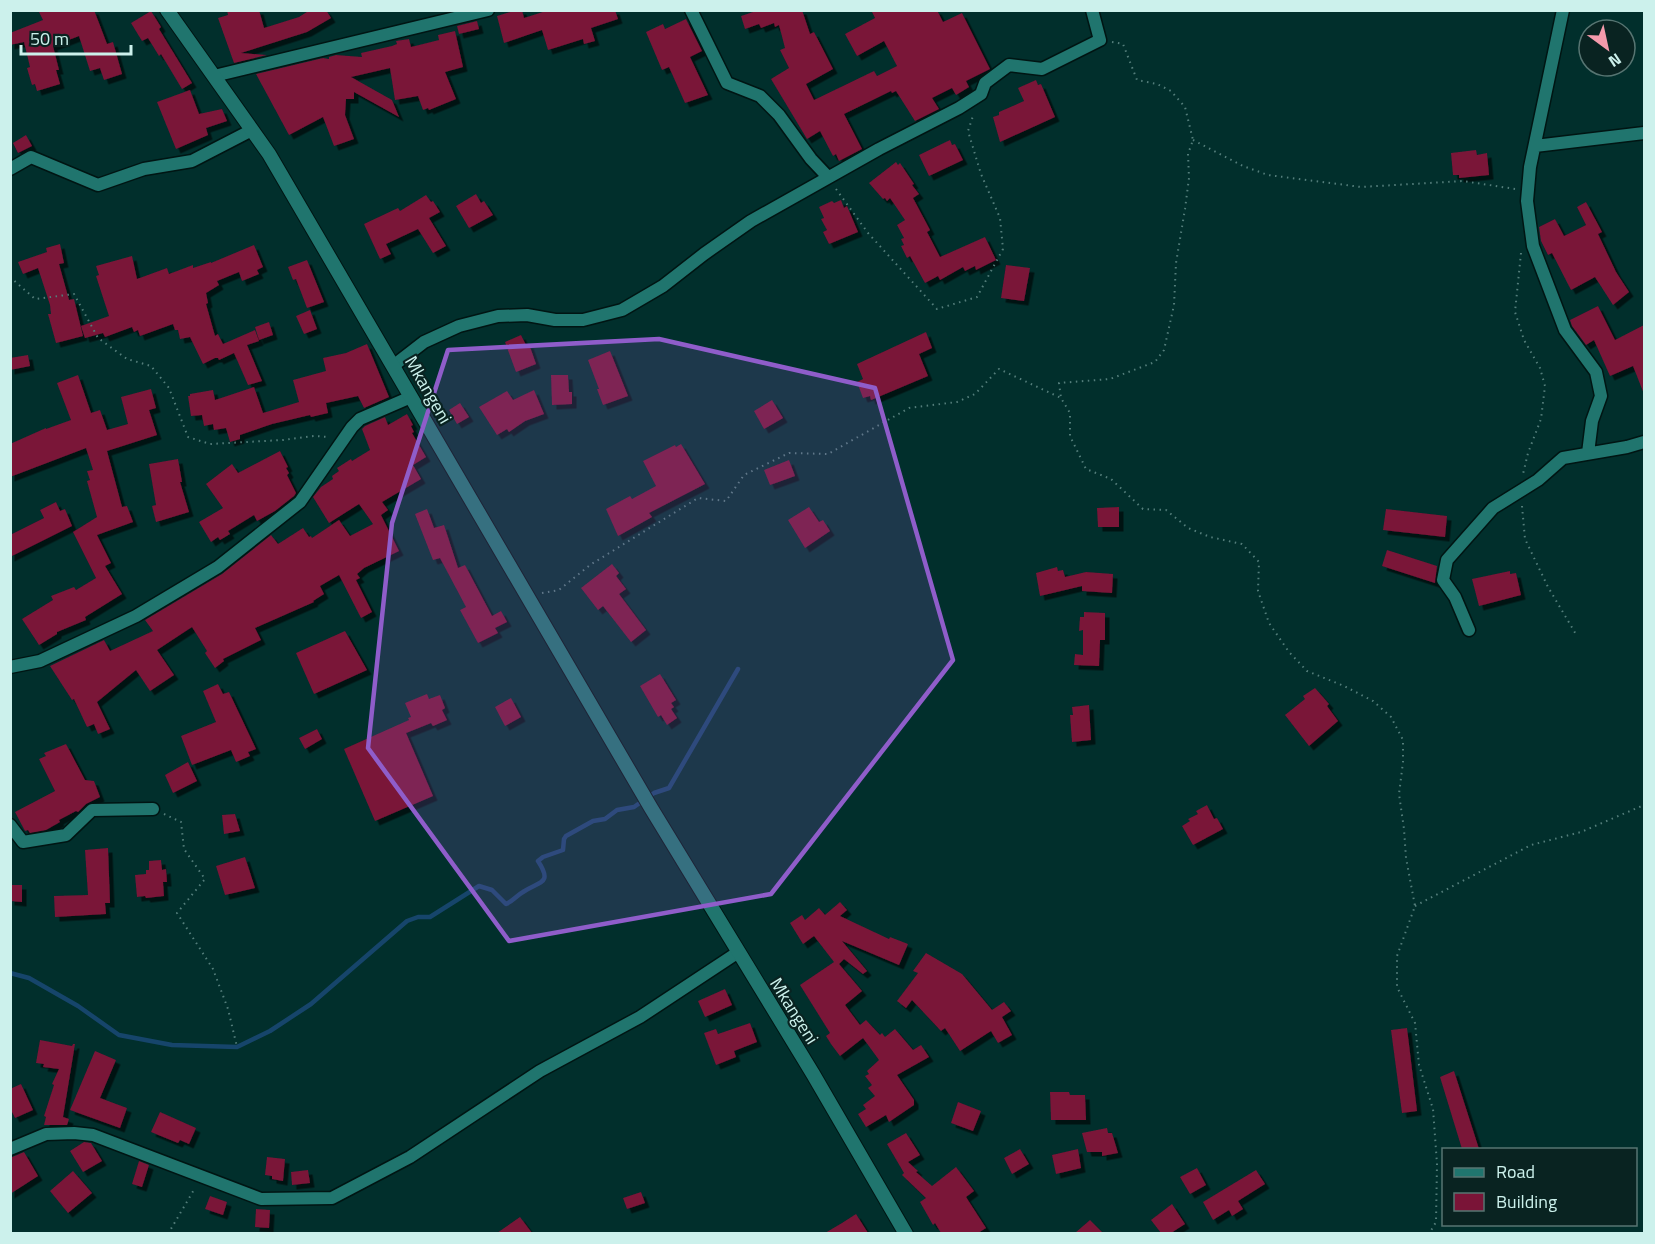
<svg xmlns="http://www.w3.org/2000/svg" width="1655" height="1244" font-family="'Titillium Web',sans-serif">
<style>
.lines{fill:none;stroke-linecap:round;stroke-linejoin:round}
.stream{stroke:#16456b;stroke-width:4.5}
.building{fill:#7a1437;filter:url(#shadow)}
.minor-casing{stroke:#001513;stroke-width:15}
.tertiary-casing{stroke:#001513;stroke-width:16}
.path{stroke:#547e7b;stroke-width:2;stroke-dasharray:1.5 4.5;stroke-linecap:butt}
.minor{stroke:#20756e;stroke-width:12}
.tertiary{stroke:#20756e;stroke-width:14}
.marked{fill:#8f5dca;fill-opacity:0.2;stroke:#8f5dca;stroke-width:4.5;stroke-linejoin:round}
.labels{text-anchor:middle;stroke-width:4.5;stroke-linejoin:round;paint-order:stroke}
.street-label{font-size:18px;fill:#ccf1ec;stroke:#092321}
</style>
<defs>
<filter id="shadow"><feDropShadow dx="4.5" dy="4.5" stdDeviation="0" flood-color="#0009"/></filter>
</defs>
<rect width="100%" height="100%" fill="#012f2c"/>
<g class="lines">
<path class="stream" d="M10,973L29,978L78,1006L119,1035L172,1045L237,1047L270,1031L311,1004L407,921L418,917H430L479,886L492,890L506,904C513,901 516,896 523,892C540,881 553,884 538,861L543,857L563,850L564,839L566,836L593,821L605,819L617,810L634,807L654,793L669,788L738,669"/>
</g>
<path class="building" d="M38,10H94L107,44L113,42L122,74L104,80L100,68L90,71L79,36L53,46L59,70H56L60,84L37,91L35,84L32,85L27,68L30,67L24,42L10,45V33L43,20Z
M227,10H259L264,28L299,17L310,10H326L331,18L307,32L241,53L267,55L234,63L218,18L228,15Z
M517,10H522L524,18L549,10H615L618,19L591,28L595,41L584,44L583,39L548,50L542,30L504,43L497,16Z
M759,10H802L810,34L814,32L833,69L806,84L814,100L874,71L877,76L897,66L884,41L857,56L845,34L875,18L871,10H937L943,22L962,13L990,69L966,81L969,87L956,95L952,88L932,98L939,109L915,121L896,91L892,93L891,91L844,114L862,149L839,161L836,154L833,156L820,131L807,139L771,79L789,68L780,50L785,48L779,25L775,27L774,23L761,28L759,24L745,29L741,16Z
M151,11L161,27L159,29L192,83L182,89L161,54L159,56L148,38L142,41L131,23Z
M686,19L702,51L690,57L708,95L685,103L669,67L662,70L646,32L663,24L665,29Z
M477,21L479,29L459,34L457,26Z
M455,31L463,67L445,72L456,99L429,110L428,108L423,110L418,96L395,100L390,68L351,77L392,100L399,117L354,92V99H346L345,115L354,139L334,146L323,117L289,135L256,74L323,58L329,59V57L336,55L362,57L361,53L392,46L397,44L396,41L409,39L411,47L439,40L438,35Z
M1036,80L1038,85L1041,84L1055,117L1000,142L993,117L999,115V112L1024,101L1018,88Z
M190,90L199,114L222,109L227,121L206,128L208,135L176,149L157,102Z
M26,135L32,146L18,153L13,143Z
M950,140L952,145L955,144L963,160L929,176L919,155Z
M1476,150L1477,155L1487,153L1489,175L1459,178V175H1453L1451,153Z
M896,162L898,165L900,163L914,184L912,185L919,194L913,198L930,230L927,232L940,257L985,237L996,260L976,270L975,266L965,271L963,267L940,280L938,276L925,283L910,256L907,258L901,246L904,245L901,239L904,238L897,225L905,220L890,198L887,201L885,198L883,199L869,183Z
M476,194L481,203L484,201L493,215L469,228L456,206Z
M426,195L431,202L433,201L440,212L429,218L446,246L433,253L418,229L386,244L391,254L380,259L364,224L398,208L400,211Z
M841,200L844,208L847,206L858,232L829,244L823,232L827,230L821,219L824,218L819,207L832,201L834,203Z
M1586,202L1602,232L1598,234L1616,272L1629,292L1613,305L1595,277L1571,290L1552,253L1548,255L1541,241L1539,227L1555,219L1564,236L1586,225L1577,207Z
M60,244L64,263L59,264L69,300L74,299L83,336L56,343L48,314H51L50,305L38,268L23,274L18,262L47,252L46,248Z
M254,245L263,267L257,270L259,274L242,281L239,272L217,281L219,285L206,293L208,303L206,304L215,336L218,334L223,344L255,330L259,341L247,345L262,381L248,385L234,353L219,360L218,358H215L203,364L190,337L180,339L178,330H175L173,324L140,336L138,330L134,332L132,327L105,337L103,333L85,338L81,326L109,316L96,276L99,275L96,266L132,256L137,279L167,268L169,274L193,265V268L211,262V263Z
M307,260L324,302L307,308L296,279L293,280L288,267Z
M1006,265L1030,268L1024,301L1001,298Z
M1598,306L1615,340L1644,325V394L1633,366L1610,376L1594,340L1586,345L1572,326L1570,320Z
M310,310L317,329L304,334L296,316Z
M269,322L273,335L259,340L255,327Z
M926,332L932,348L919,354L928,376L871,400L870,396L863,398L857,382L863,379L857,364Z
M521,335L526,345L529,344L536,364L516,372L505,342Z
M367,344L389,397L364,408L358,396L326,403L328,413L311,417L310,415L272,424L240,435V439L230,442L226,428L214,430L213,424L204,426L202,415L191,416L188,396H190V394L213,390L215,400L254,387L263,413L299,402L293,380L326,371L323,358L346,353Z
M610,351L628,396L603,405L597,389H599L588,360Z
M28,355L30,366L10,370V358Z
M78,375L91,413L100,410L107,430L128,424L121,397L151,389L156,408L149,410L157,435L107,451L122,507L127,506L133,522L97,535L111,563L105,566L122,594L85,617L86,620L57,632V634L39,645L22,619L53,600L51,596L74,587L76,590L96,578L73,532L97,517L87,481L90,480L87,471L93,470L86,448L10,477V444L46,428V429L71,420L57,383Z
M551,375H568L569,392H572V404L552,405Z
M534,390L544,414L525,421L509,432L507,429L497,435L479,407L507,391L513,400Z
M772,400L783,418L764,429L754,411Z
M460,403L469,417L457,424L449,410Z
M407,414L413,425L411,426L414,432L412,433L426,457L413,465L421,479L382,502L388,510L381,515L399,551L364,568L357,574L360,578L356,580L372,612L361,618L339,575L320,586L324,594L313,601L314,602L255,628L261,640L223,659L224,661L215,668L205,653L207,651L192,627L157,650L174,675L150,691L136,670L97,702L110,729L98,734L94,724L87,727L74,699L72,700L50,666L104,640L110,651L153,631L145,620L222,574L271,535L278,544L303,528L309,537L311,536L312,538L339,520L350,536L373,524L359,504L329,523L313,497L321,487L333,479L332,476L339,471L337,468L351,459L352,461L370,450L362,429L365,426L385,417L388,425Z
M681,444L705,484L649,513L652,517L618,536L606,509L630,496L632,499L656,486L643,461L675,445L676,447Z
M280,451L288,467L286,468L289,473L287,475L296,493L294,496L275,511L257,521L254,515L228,531L230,534L220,540L218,537L211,542L199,522L223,508L206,484L232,464L238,473Z
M178,459L182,482H180L189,512L156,522L152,506L156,505L149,464Z
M789,460L795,476L770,485L764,470Z
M56,502L60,511L65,509L72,526L10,557V535L44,518L40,510Z
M809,507L819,522L823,520L830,531L805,548L788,520Z
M1119,507V527H1098L1097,508Z
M427,509L434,528L444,525L458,568L465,565L492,616L501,611L507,622L495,628L498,633L478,643L460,610L466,607L440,558L433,560L415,514Z
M1386,509L1447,516L1445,537L1383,530Z
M1387,550L1437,566L1435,583L1382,566Z
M612,564L619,573L616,576L626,589L619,594L646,630L631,642L603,606L598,610L581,588Z
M1057,567L1058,571L1063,570L1065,577L1086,572L1113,574L1112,593L1082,591V586L1040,596L1036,573Z
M1510,571V574L1516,573L1521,595L1479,606L1472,579Z
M1084,612L1105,613V640H1100L1099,666L1074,665L1075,654L1083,655V630L1079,631L1080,617H1084Z
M345,631L367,670L314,694L296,653Z
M660,674L676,700L671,703L674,707L671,709L677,718L667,725L661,715L658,717L640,686Z
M218,684L223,694L229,692L256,749L248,752L250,756L236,762L231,750L192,765L181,736L216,722L203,691Z
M1315,688L1329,704L1327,706L1338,721L1309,746L1285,715L1305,699L1303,696Z
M427,694L429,699L440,695L445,708L442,710L447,720L433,726L431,723L406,733L433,796L375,821L344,749L409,720L408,718L411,717L405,703Z
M511,698L521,717L505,726L495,707Z
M1089,705L1091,740L1072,742L1070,715H1073L1072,707Z
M317,729L322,739L305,749L299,738Z
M66,744L85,780L94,781L100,797L86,804L78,812L76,811L59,820L60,822L46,830L30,833L28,830L25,831L15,812L55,791L39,759L46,756L44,753Z
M188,762L197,781L173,793L165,775Z
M1207,805L1214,819L1217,818L1223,829L1193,845L1182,826L1190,821L1188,819L1198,814L1196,811Z
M235,814L240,831L224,834L222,815Z
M108,848L110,903H105L106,914L55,917L54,896L88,895L85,850Z
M245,857L255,888L225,895L216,866Z
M161,860L162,870L166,869L167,882H163L164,896L146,898L145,896L137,897L135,875L146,874V870H149V861Z
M10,885H22V902L10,901Z
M840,902L847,910L840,916L889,939L890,937L908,944L899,965L842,941L867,971L863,974L844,959L839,964L862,991L845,1005L860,1025L866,1020L880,1035L882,1033L885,1037L895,1029L913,1050L921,1045L929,1057L897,1075L914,1100V1105L889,1122L886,1115L866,1127L858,1114L866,1109L863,1105L875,1096L868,1088L872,1085L865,1076L869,1074L867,1071L879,1060L863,1038L840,1056L831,1044L826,1036L830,1033L800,985L834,962L814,936L803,944L790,923L802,915L805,920L819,908L825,915Z
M926,953L962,974L992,1010L1004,1002L1011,1011L1002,1017L1012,1035L998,1043L991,1031L960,1051L945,1028L941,1031L912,1000L906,1008L897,1001L918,973L913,971Z
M725,989L732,1005L705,1017L698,1001Z
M750,1023L757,1042L734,1051L736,1057L716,1065L704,1033L716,1029L718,1034Z
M1407,1028L1417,1111L1402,1113L1391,1030Z
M40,1040L72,1046L73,1044H75L63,1117L69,1119L67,1125H44L46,1117L44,1116L54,1085L52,1084L59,1069L43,1067L44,1064L36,1063Z
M95,1051L116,1060L100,1098L127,1108L120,1128L70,1110Z
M1454,1071L1479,1149H1462L1440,1077Z
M21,1084L33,1110L15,1118L10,1108V1089Z
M1050,1092H1069L1070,1095H1085L1086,1120H1051Z
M958,1102L981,1111L973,1131L951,1123Z
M160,1112L196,1128L189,1144L180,1140L178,1143L151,1132Z
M1107,1128L1108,1133H1112L1118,1153L1102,1156V1152H1087L1082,1133Z
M906,1133L920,1155L908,1162L918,1171L916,1172L932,1186L956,1167L974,1191L966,1197L986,1228L978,1233H941L935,1223L933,1225L920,1202L926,1198L902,1175L904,1173L887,1144Z
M84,1142L91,1143L102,1161L83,1172L70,1151Z
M1020,1149L1029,1164L1012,1174L1004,1158Z
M1078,1149L1081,1168L1056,1174L1052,1155Z
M24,1152L38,1176L10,1194V1158Z
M267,1157L285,1159L283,1181L272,1179V1176L265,1175Z
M139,1161L149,1165L142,1187L132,1184Z
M1197,1168L1206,1185L1190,1194L1180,1177Z
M308,1170L310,1183L292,1185L291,1172Z
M1256,1170L1265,1184L1238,1201L1243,1209L1232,1216L1229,1210L1213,1220L1203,1202Z
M73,1171L92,1193L68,1213L50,1191Z
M641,1192L645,1203L627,1209L623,1198Z
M210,1196L227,1202L223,1215L205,1209Z
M1172,1204L1185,1224L1171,1233H1161L1151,1220Z
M256,1209L270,1210L269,1228L255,1227Z
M856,1214L868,1233H825L842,1223Z
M520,1217L532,1233H497Z
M1090,1220L1103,1233H1075Z"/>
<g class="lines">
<g class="minor-casing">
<path id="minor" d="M691,10L727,83L760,96L779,115L811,159L828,177
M1563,10L1530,167L1527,201L1533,246L1565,330L1596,372L1601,396L1592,421L1588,453
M214,76L488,10
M1535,146L1644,133
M10,169L31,157L98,185L144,169L192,161L252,130
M393,366L424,342L459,326L498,316L527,315L555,320H583L622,310L663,286L704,254L751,221L879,149L959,108L981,94L985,83L1009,65L1042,69L1100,40L1092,10
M1469,630L1455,597L1443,580L1447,560L1493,508L1538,480L1563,458L1627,447L1644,442
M10,667L40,661L136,616L218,567L300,502L352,427L360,419L411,397
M10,825L23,842L66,835L92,810L153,809
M10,1149L46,1134L74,1133L93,1135L261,1199L332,1198L410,1157L540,1071L640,1017L737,953"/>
</g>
<g class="tertiary-casing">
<path id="tertiary" d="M167,10L269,154L651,808L813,1074L906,1234"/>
</g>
<path class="path" d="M1112,42L1123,44L1137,80L1157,84L1171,91L1185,107L1193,140L1188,154L1189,178L1185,209L1176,263L1174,305L1164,350L1155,362L1110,379L1059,383L1061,398L1070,413V436L1086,469L1111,479L1143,509L1166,510L1188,528L1210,537L1242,544L1259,562L1258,591L1269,623L1289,652L1307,671L1344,686L1373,701L1391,717L1403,740V762L1399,794L1404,829L1406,858L1415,906L1397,956V987L1415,1023L1419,1065L1433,1109L1437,1164L1436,1222L1429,1234
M1193,140L1243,166L1268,175L1361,187L1463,181L1515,189
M836,189L868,233L937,309L977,297L1003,249L1000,218L981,174L968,131L973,116
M1521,253L1515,312L1524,340L1540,368L1545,386L1541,419L1528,453L1523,474
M10,277L35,299L74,294L98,338L127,359L151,366L169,388L188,437L210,444L283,440L314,436L329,437
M1522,506L1525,539L1548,587L1577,636
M542,593L559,590L590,565L698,498L726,501L744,475L789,453L828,454L909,408L957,402L975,394L999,369L1061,398
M164,814L181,822L184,849L205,879L177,913L213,969L228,1009L237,1047
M1415,906L1531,845L1581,832L1644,805
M168,1234L195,1188"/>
<use href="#minor" class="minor"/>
<use href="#tertiary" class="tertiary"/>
</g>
<path class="marked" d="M659,339L875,388L953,660L771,894L509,941L368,748L392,523L448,350Z"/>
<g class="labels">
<g class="street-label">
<text transform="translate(428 390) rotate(60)" y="6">Mkangeni</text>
<text transform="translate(794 1011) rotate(58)" y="6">Mkangeni</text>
</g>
</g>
<rect width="1655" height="1244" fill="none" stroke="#ccf1ec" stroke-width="24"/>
<rect x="1442" y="1148" width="195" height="78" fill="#092321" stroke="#577572" stroke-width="1.5"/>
<rect x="1454" y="1168" width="30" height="9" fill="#20756e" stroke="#577572" stroke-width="1.5"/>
<text x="1496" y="1178" font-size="18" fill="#ccf1ec">Road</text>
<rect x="1454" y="1193" width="30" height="18" fill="#7a1437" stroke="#577572" stroke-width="1.5"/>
<text x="1496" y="1208" font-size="18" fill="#ccf1ec">Building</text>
<g transform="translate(1607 48) rotate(147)"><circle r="28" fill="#092321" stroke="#577572" stroke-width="1.5"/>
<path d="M0-4.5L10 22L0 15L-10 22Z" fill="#f39aab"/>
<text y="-9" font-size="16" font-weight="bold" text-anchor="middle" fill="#ccf1ec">N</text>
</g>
<path d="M21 45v9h110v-9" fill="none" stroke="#ccf1ec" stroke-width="3"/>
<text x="30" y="45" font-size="18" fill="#ccf1ec" stroke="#092321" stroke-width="4.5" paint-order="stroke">50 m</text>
</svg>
